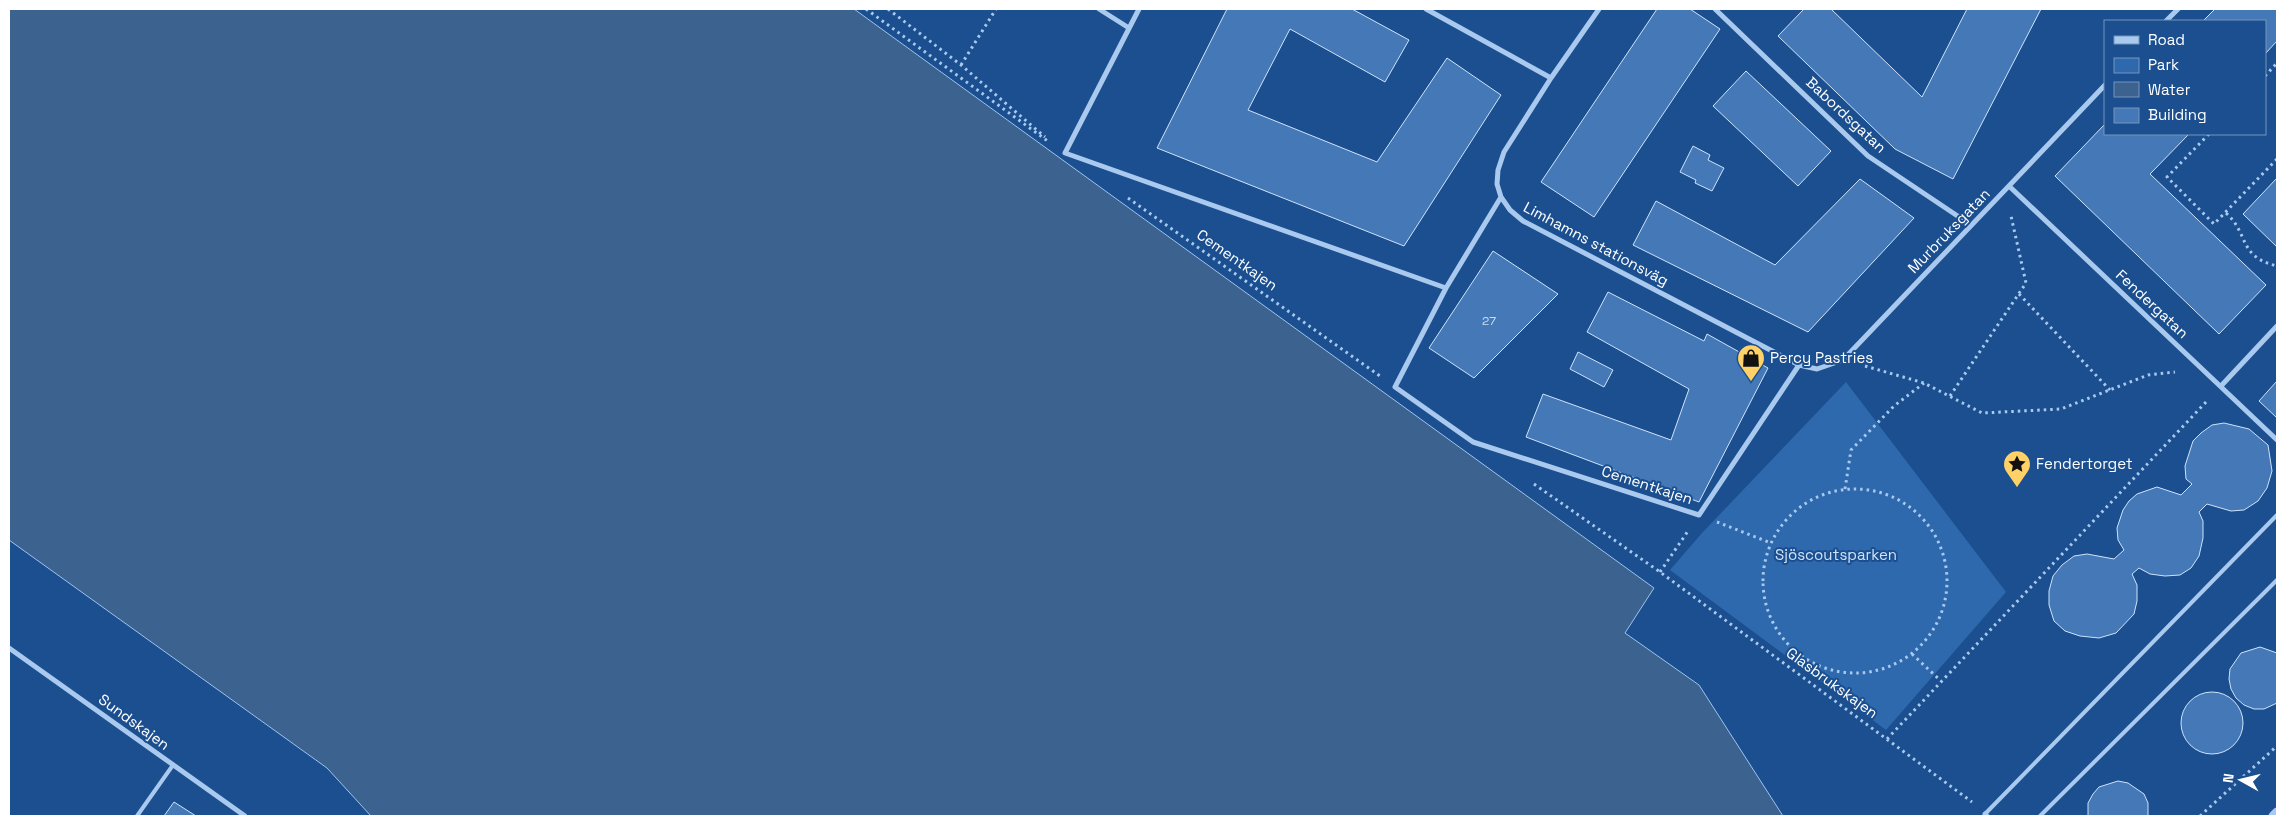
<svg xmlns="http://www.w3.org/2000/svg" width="2286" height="825" font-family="'Space Grotesk',sans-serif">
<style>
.green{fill:#2e69ad}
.water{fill:#3c6290;stroke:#9cc4f0}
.building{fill:#4478b7;stroke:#cfe3fa}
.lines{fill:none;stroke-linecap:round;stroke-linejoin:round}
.path{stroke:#a9c9ee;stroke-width:3;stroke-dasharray:2.5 4;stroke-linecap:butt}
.service{stroke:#a9c9ee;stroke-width:4}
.minor{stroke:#a9c9ee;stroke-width:5}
.tertiary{stroke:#a9c9ee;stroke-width:9}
.labels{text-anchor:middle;stroke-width:4;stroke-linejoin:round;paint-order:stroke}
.number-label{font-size:12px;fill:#d0dded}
.street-label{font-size:15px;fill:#fff;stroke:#1b4f8f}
.poi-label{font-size:15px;fill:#fff;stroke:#1b4f8f;text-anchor:start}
.park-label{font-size:15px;fill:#cfe3fa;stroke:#1b4f8f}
</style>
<rect width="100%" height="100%" fill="#1b4f8f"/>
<path class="green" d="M1846,382L2006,592L1886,730L1670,570L1702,533Z"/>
<path class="water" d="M9,9H854L1654,588L1625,633L1699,685L1783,816H371L327,768L9,540Z"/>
<path class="building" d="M1227,9H1352L1409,40L1385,82L1290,29L1248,110L1377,162L1447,58L1501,95L1404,246L1157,148Z
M1657,9H1690L1720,29L1594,217L1541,182Z
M1804,9H1831L1922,97L1967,9H2041L1953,179L1895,149L1778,36Z
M2215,9H2277V41L2265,54V21H2203Z
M1746,71L1831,151L1798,186L1713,106Z
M2105,124V134H2189L2150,174L2266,285L2219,334L2055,176Z
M1693,146L1710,155L1708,160L1724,168L1712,191L1695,183L1696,180L1680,172Z
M2277,178V247L2243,214Z
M1860,179L1914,218L1808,332L1633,245L1656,201L1775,265Z
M1493,251L1558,294L1474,378L1429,348Z
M1608,292L1704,341L1707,334L1768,368L1699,502L1526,437L1543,394L1671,440L1689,389L1587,332Z
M1578,352L1613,370L1604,387L1570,369Z
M2277,381V418L2259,401Z
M2224,423L2249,429L2268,445L2272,471L2267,488L2258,501L2244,510L2231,511L2207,504L2199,512L2203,521V538L2199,556L2191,568L2180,575L2165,576L2150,574L2139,568L2132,574L2137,585V601L2134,614L2116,633L2099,638L2080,636L2065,631L2054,621L2049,605V591L2053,576L2062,565L2074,556L2087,554L2114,559L2124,550L2118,540L2117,528L2123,510L2129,501L2137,494L2157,487L2181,495L2192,484L2186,479L2185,466L2193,441L2201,433L2212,425Z
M2260,647L2277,653V703L2264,709H2254L2244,705L2236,698L2231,689L2229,679L2230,669L2241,653Z
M2181 723a31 31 0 1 1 62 0a31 31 0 1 1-62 0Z
M2118,781L2128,783L2144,794L2148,803V816H2088V803L2093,794L2099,787Z
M174,802L196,816H164Z"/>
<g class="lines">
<path class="path" d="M866,9L1049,142
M888,9L961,65L1045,137
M961,65L996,9
M2265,76L2277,63
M2209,134L2167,177L2214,224L2277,159
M1128,198L1380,376
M2226,213C2249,233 2238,257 2277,266
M2019,294L2110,390
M1865,366L1924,383L1982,413L2061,409L2148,375L2175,372
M1950,396L2026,283L2011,216
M1534,484L1660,572L1972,802
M1845,489L1851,450L1894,406L1924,383
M1763 581a92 92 0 1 1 184 0a92 92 0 1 1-184 0Z
M1717,522L1771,543
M1660,572L1688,531
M1912,654L1941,681
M1887,739L2207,401
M2200,816L2277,746"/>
<path class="service" d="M1985,814L2277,515
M137,816L173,765
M2040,816L2277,580"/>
<path class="minor" d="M1099,9L1129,28
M1139,9L1065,153L1446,288L1395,387L1473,442L1699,515L1799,365
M1426,9L1551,78
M1599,9L1551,78L1504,152L1498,170L1497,184L1501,197L1510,210L1523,221L1799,365L1817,369L1843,360L2105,85
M1715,9L1868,156L1971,225
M2166,21L2178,9
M2009,186L2277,440
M1446,288L1501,197
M2221,386L2277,326
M9,648L245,816
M1985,814L1987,816"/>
<path class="tertiary" d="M2273,816L2277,812"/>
</g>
<defs>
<g id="shop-pin" transform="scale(1.4375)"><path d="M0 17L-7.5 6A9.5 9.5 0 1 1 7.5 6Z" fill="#ffd166" stroke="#1b4f8f"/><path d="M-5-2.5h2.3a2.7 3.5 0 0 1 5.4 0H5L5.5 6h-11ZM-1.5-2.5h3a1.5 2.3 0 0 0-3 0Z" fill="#111"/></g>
<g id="sight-pin" transform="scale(1.4375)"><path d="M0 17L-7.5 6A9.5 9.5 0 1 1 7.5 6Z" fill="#ffd166" stroke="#1b4f8f"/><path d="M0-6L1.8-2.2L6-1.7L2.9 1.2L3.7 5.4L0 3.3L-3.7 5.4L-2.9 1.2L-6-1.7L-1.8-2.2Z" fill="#111"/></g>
</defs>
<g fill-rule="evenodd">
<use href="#shop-pin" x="1751" y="358"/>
<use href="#sight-pin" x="2017" y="464"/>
</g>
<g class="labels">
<g class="number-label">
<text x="1489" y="325">27</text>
</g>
<g class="street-label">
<text transform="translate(1846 115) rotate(43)" y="5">Babordsgatan</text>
<text transform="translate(1949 231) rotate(-46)" y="5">Murbruksgatan</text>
<text transform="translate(1596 244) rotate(28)" y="5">Limhamns stationsväg</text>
<text transform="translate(1237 260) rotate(35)" y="5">Cementkajen</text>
<text transform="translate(2152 304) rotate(43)" y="5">Fendergatan</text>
<text transform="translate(1647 485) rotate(18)" y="5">Cementkajen</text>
<text transform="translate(1832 683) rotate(36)" y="5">Glasbrukskajen</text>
<text transform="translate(134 722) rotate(36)" y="5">Sundskajen</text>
</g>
<g class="poi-label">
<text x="1770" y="363">Percy Pastries</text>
<text x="2036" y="469">Fendertorget</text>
</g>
<g class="park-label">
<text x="1836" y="560">Sjöscoutsparken</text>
</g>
</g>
<rect width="2286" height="825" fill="none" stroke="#ffffff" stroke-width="20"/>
<rect x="2104" y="20" width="162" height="115" fill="#1b4f8f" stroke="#7695bc"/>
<rect x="2114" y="36" width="25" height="8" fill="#a9c9ee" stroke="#7695bc"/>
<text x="2148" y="45" font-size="15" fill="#ffffff">Road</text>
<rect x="2114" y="58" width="25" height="15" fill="#2e69ad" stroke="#7695bc"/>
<text x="2148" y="70" font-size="15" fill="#ffffff">Park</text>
<rect x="2114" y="82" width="25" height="15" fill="#3c6290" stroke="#7695bc"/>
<text x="2148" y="95" font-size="15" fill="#ffffff">Water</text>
<rect x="2114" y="108" width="25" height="15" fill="#4478b7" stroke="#7695bc"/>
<text x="2148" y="120" font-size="15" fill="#ffffff">Building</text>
<g transform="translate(2241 780) rotate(278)" stroke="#1b4f8f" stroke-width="4" paint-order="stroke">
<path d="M0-4L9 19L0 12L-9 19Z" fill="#ffffff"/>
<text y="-8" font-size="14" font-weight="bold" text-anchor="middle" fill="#ffffff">N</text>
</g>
</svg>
